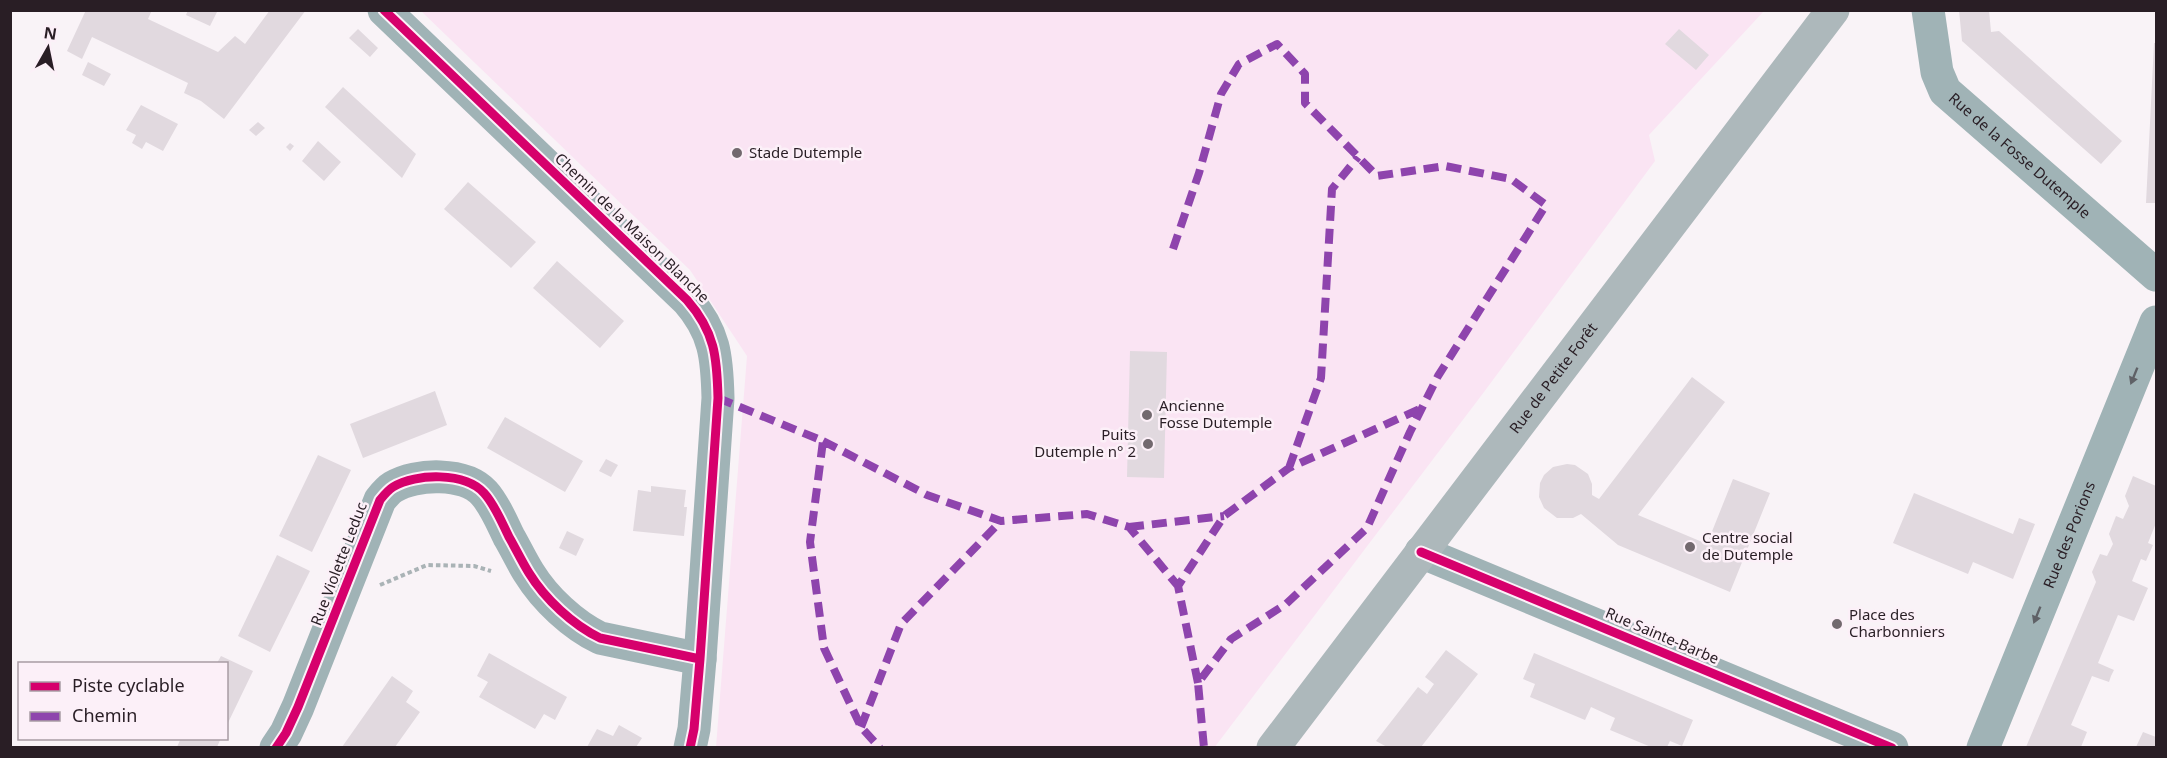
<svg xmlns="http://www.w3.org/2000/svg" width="2167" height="758" font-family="'Noto Sans',sans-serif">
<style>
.green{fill:#fae4f3}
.building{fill:#e1d9df}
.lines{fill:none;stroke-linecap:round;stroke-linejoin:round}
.path{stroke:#aab3b6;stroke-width:4;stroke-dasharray:4.5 3;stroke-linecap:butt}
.minor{stroke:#a0b3b6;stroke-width:33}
.major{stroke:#adb8bb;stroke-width:33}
.quiet{stroke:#8e44ad;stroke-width:8;stroke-dasharray:15 8;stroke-linecap:butt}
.cycleway-casing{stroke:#fcf0f8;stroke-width:13}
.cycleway{stroke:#d6006c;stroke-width:9}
.oneway{fill:#5f6166}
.poi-dot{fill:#72696e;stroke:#fcf0f8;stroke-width:2}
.labels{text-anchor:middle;stroke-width:5;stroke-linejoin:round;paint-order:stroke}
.poi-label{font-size:15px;fill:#291e25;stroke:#fcf0f8;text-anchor:start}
.street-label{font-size:15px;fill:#291e25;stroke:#fcf0f8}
</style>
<rect width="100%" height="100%" fill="#f9f3f7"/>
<path class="green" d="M421,11H1764L1649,135L1655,161L1484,392L1214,748L716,747L747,356L690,270Z"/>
<path class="building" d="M86,10H152L148,19L218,52L235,36L245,44L270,10H306L224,119L201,101L184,93L188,83L92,37L82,59L67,51Z
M188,10H218L210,26L186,15Z
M1959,10H1989L1991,32L1999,31L2122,141L2101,164L1962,41Z
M358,29L378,48L370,57L349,38Z
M1679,29L1709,55L1696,70L1665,44Z
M2154,43H2156V203H2146Z
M88,62L111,74L104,86L82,75Z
M343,87L416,154L402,178L325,107Z
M141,105L178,124L163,151L146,142L142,149L132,143L136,135L126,130Z
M258,122L265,128L256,136L249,130Z
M318,141L341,162L324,181L302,161Z
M290,143L294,146L290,151L286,147Z
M468,182L536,242L511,268L444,209Z
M557,261L624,321L600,348L533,288Z
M1130,351L1167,352L1164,478L1127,477Z
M1692,377L1725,402L1638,515L1707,544L1733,479L1770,493L1730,592L1618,545L1581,514L1573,518H1557L1544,508L1539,497L1540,483L1544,475L1553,467L1567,464L1575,465L1588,474L1592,484V495L1599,499Z
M435,391L447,425L363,458L350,424Z
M505,417L583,461L565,492L487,448Z
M318,455L351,470L312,552L279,536Z
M606,459L618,465L611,477L599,471Z
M2133,476L2156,486V523L2148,543L2153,545L2146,561L2141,559L2132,581L2148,588L2134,621L2118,615L2098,663L2114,670L2111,676L2109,682L2092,676L2071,725L2087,732L2081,747H2026L2096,582L2092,572L2100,554L2107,556L2113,544L2109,534L2116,516L2123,519L2129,506L2125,496Z
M651,486L686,490L684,507H687L684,536L633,531L638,490L651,492Z
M1914,493L2013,534L2019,518L2035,524L2013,579L1973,562L1968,574L1893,543Z
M567,531L584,539L576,556L559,548Z
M277,555L310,571L270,652L238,636Z
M1446,650L1478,674L1421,747H1387L1376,741L1418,687L1427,694L1434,684L1425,677Z
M489,653L567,697L555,720L544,714L535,729L479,697L488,682L477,676Z
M1534,653L1693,720L1682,746L1670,741L1667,747H1651L1610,730L1615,718L1591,707L1585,720L1530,697L1535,684L1523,679Z
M221,656L253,671L226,727V663H217Z
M392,676L413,691L406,702L420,712L395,747H342Z
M619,725L642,738L636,747H587L597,729L613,736Z
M2143,732L2156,737V747H2136Z
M181,738H221L217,747H177Z"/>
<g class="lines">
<path class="path" d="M380,585L427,565L474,566L491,571"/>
<g class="minor">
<path d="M384,10L687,300C715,332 717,357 718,398L700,659L694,729L690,748"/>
<path id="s1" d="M1928,10L1937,72L1945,91L2156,275"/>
<path d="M1421,552L1892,748"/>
<path d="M276,748L286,733L298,707L380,500C384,495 388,490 393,487C416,473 465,472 484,493C495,505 502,523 509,537C516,549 522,562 529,573C545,599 573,625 600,638L700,659"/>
<path id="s2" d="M1983,748L2156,322"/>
</g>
<path class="major" id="s3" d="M1273,748L1833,10"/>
<path class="quiet" d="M1173,249L1199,173L1221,94L1239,64L1277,44L1305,74V103L1377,176L1445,166L1511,179L1546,205L1438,376L1410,432L1367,528L1286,604L1231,639L1198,683L1204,748
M718,398L823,441L810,542L824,648L861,727L880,748
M823,441L927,495L1001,521L1087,514L1129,527L1178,586
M1289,468L1321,378L1332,189L1358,157
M1129,527L1224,516
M1198,683L1178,586L1224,516L1289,468L1422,408
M861,727L901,624L1001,521"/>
<g class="cycleway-casing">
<path id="cycleway" d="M384,10L687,300C715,332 717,357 718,398L700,659L694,729L690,748
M1421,552L1892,748
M276,748L286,733L298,707L380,500C384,495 388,490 393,487C416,473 465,472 484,493C495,505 502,523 509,537C516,549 522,562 529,573C545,599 573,625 600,638L700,659"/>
</g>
<use href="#cycleway" class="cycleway"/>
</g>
<defs><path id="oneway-solid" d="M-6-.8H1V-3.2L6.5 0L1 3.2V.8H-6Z" transform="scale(1.5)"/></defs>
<g class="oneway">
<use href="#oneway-solid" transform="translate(2134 376) rotate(112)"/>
<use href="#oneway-solid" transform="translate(2037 615) rotate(112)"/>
</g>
<g class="poi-dot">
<circle cx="737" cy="153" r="6"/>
<circle cx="1147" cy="415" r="6"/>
<circle cx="1148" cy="444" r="6"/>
<circle cx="1690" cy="547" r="6"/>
<circle cx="1837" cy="624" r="6"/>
</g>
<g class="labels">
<g class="poi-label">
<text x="749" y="158">Stade Dutemple</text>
<text x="1159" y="411">Ancienne<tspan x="1159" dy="17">Fosse Dutemple</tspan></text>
<text x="1136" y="440" text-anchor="end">Puits<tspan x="1136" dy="17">Dutemple n° 2</tspan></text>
<text x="1702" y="543">Centre social<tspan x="1702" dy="17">de Dutemple</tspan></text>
<text x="1849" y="620">Place des<tspan x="1849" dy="17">Charbonniers</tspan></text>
</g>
<g class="street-label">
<text dy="5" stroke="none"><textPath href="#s1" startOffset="182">Rue de la Fosse Dutemple</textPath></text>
<text transform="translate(632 228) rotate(44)" y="5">Chemin de la Maison Blanche</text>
<text dy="5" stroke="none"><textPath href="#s3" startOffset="464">Rue de Petite Forêt</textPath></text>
<text dy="5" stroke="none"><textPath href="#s2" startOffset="230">Rue des Porions</textPath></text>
<text transform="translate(339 564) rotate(-69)" y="5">Rue Violette Leduc</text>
<text transform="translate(1662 636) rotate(23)" y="5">Rue Sainte-Barbe</text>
</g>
</g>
<rect width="2167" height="758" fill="none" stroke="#291e25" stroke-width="24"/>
<rect x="18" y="662" width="210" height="78" fill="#fcf0f8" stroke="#a89ca4" stroke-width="1.5"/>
<rect x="30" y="682" width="30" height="9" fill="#d6006c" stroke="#a89ca4" stroke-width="1.5"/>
<text x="72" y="692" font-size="18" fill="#291e25">Piste cyclable</text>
<rect x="30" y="712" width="30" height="9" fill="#8e44ad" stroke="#a89ca4" stroke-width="1.5"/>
<text x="72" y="722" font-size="18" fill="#291e25">Chemin</text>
<g transform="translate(48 48) rotate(9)" stroke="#fcf0f8" stroke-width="4.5" paint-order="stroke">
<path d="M0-4.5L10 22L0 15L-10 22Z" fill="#291e25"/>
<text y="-9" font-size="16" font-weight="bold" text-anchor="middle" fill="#291e25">N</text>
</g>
</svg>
